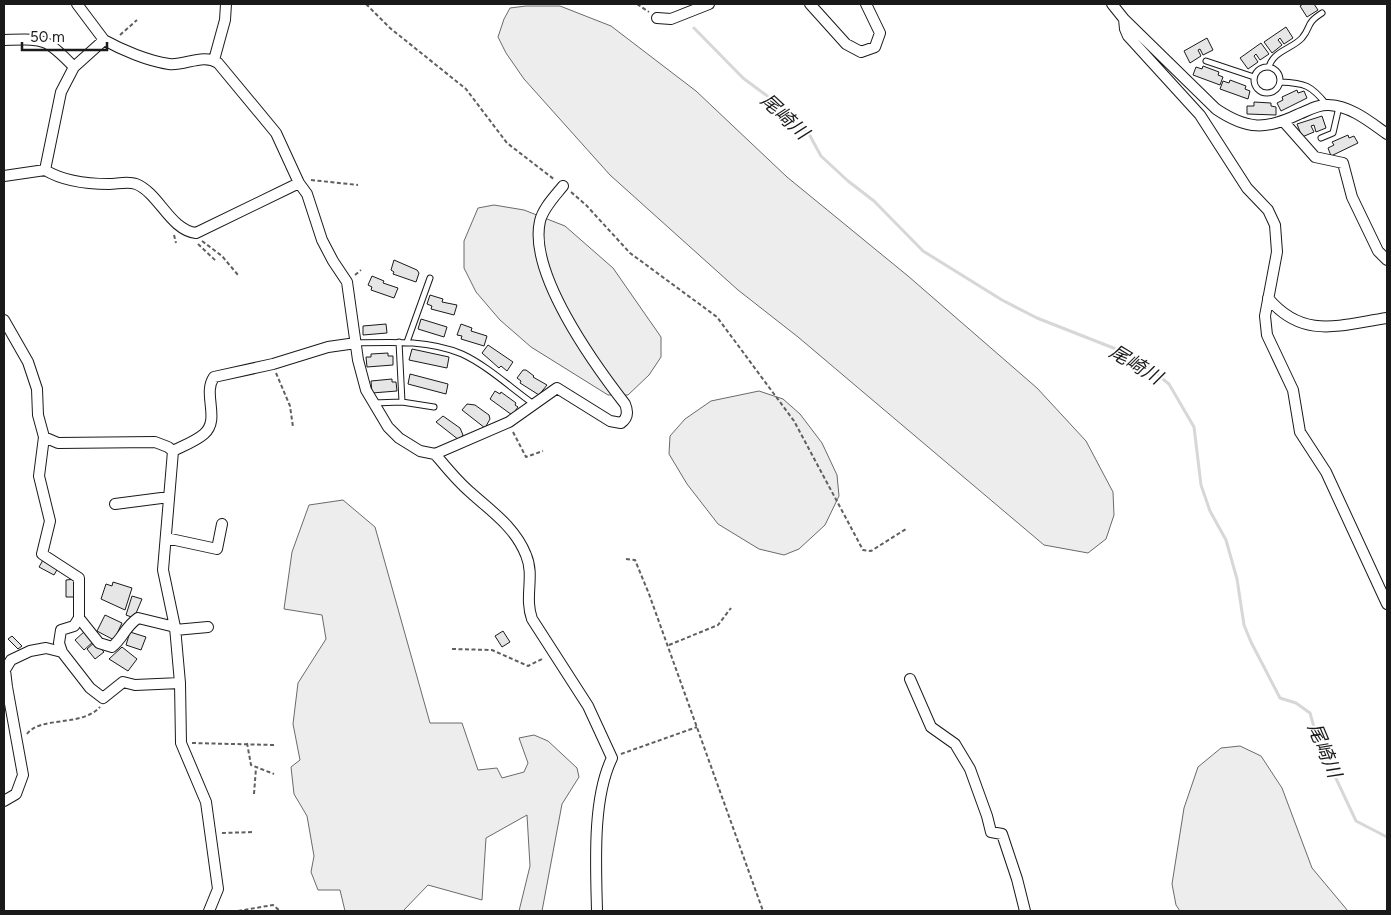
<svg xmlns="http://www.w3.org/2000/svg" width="1391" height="915" font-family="Figtree,'Noto Sans JP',sans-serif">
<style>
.built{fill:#ededed;stroke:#6a6a6a}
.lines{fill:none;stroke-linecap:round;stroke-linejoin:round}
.stream{stroke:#d7d7d7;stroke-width:3}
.building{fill:#e6e6e6;stroke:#1a1a1a}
.service-casing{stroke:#1a1a1a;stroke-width:7}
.minor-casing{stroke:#1a1a1a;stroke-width:12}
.path{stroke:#5f5f5f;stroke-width:2;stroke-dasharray:4 2.5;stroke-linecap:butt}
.service{stroke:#fff;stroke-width:5}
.minor{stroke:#fff;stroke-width:10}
.labels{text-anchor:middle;stroke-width:4;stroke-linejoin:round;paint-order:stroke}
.water-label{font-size:19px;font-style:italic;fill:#1a1a1a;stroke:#fff}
</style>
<rect width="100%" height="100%" fill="#fff"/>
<path class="built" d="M526,6H560L611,26L696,91L787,177L908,276L1037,388L1086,441L1113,492L1114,515L1106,539L1088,553L1044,545L798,337L738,290L610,175L524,79L506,53L498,37L504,19L510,8Z
M494,205L524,210L565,226L613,268L661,337V357L649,375L628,395H608L531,347L500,320L476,292L464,268V241L478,208Z
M759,391L783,399L800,414L822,443L837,475L839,496L825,525L799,549L784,555L759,549L718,524L687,484L669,454L670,436L685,419L711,401Z
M343,500L375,527L430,723H462L478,770L497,768L502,778L524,772L528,763L519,738L534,735L548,741L577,768L579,777L562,804L542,911H519L530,866L527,815L486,838L482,900L428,885L403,911H345L340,890H318L311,872L314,856L307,816L294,794L291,767L300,760L293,724L298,683L326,639L322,615L284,609L292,552L309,505Z
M1240,746L1261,756L1282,788L1312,868L1348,911H1180L1176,905L1172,884L1184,808L1198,767L1221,748Z"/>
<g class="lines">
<path class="stream" d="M694,28L743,78L766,95L809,134L821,156L848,181L874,201L923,251L1002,300L1037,318L1121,351L1144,364L1169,384L1194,427L1201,485L1210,511L1226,540L1237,579L1244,625L1251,642L1280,698L1296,703L1310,713L1317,738L1356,821L1387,837"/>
</g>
<path class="building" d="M1303,4H1314L1318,10L1307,17L1300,6Z
M1286,27L1293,38L1284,44L1280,38L1278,40L1282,45L1272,53L1264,42Z
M1207,38L1213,50L1203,55L1200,49L1198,50L1201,56L1190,63L1184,51Z
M1261,43L1269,54L1260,60L1256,54L1254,56L1258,62L1248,69L1240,58Z
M1203,66L1219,72L1218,75L1223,77L1220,85L1193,75L1196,67L1202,69Z
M1230,80L1246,86L1245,89L1250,91L1248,99L1220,89L1223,81L1229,83Z
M1297,90L1298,93L1304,91L1307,98L1281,111L1277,103L1283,100L1282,97Z
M1254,102L1271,103V106L1276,107V115L1247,114V106H1254Z
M1322,116L1326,128L1316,132L1314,125L1311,126L1314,132L1302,137L1297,124Z
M1348,135L1349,138L1354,136L1358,143L1331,156L1328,148L1334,145L1332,142Z
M394,260L417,270L419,273L416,282L393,274L394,272L391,270Z
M372,276L384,281L383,283L398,288L394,298L371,290L372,287L368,285Z
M430,295L443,299L442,302L457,305L454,315L431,309L432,306L427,304Z
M421,319L447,327L444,337L418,329Z
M386,324L387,333L363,335V326Z
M461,324L472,328L471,331L487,336L484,346L461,339L462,336L457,335Z
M488,345L513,362L507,371L501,366L499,368L482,353Z
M412,349L449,357L447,368L409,360Z
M388,353V356H393V365L367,367L366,357H371V354Z
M523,370H526L534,376L533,377L547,385L539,395L520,383L521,381L517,378Z
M410,374L448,384L446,394L408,384Z
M392,379V382H396L397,391L372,393L371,381Z
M495,391L500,394L501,392L516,403L515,405L518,407L512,415L490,399Z
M467,404L475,405L489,415L490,419L485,428L462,410Z
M443,416L460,428L463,435L459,440L436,422Z
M43,560L58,568L54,575L39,567Z
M76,579V597H66V580Z
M113,582L132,588L125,610L101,599L106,584L112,586Z
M132,596L142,599L134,618L126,615Z
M105,615L122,623L114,640L97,631Z
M85,631L94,641L84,650L75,640Z
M503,631L510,642L502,647L495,636Z
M130,632L146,637L141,650L126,645Z
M12,636L22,646L18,649L8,639Z
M95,642L104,652L95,659L87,649Z
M122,647L137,659L128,671L109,659Z"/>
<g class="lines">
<g class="service-casing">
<path id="service" d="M1206,61L1254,77
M1269,67C1273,51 1292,49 1302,38C1312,26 1305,24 1322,13
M1254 80a13 13 0 1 1 26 0a13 13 0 1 1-26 0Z
M1280,82C1305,83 1311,85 1327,105
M1321,138L1333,133L1339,107
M399,342L402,402
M407,342L430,278
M356,343C392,342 428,340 462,354C488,366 512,389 535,405
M373,403L402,402L434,407"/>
</g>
<g class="minor-casing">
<path id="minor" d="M810,4L846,44L861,52L875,47L880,33L866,4
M1112,4L1124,19L1216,109C1247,130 1266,130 1299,114C1309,110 1318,104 1329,105C1351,106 1370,122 1387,134
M657,18L671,19L709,4
M1124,19L1125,29L1128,36L1200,115L1247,188L1268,210L1275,225L1277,252L1265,316L1267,335L1293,390L1300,432L1326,472L1387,604
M4,40C44,39 45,37 74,67
M104,40C122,50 148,61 169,64C185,66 203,53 218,63L276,133L299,183
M214,60L225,20L226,4
M1284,122L1315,157L1343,163L1352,197L1378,251L1387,260
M45,170C63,181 88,184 109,184C117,184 128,181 136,184C159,193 170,230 196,233L299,183L307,194L322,240L333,261L347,282L358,360L366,390L388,427L399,438L420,451L435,454L509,422L557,388L610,421L621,423C628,418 628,411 625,404C594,364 528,273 540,221C543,208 555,196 563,186
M4,176L45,170L61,92L74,67L104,40L77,4
M1268,298C1303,340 1340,325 1387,318
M4,320L28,362L37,389L38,415L44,437L58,443L155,442L168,447L173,451L163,570L175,627L180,683L135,685L123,682L103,698L90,688L62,652L46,648L30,651L11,660L5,670L7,687L23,775L16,794L4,801
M44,437L39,476L50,521L42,554L79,578V618L99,643L112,647C124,637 124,628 138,618L175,627
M173,451C183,446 196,441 204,434C221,419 202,394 214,377L273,364L328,347L356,343
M435,454C446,467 457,481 470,492C491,511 515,527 526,555C535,576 524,597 532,619L588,706L612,758C592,799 596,866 597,911
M115,504L169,497
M166,538L217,549L222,524
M175,630L208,627
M62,652L59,643L61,630L74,626L79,618
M910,679L931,727L955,744L970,769L987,816L991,832L1002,834L1017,879L1025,911
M180,683L181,743L206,802L218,889L209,911"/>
</g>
<path class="path" d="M366,4L390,28L466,89L507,143L555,180
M637,4L649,12
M120,35L137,20
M311,180L358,185
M571,192L586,205L630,253L717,317L794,421L863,550L871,551L906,529
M174,235L176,243
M202,241L222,256L238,275
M198,244L216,261
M355,275L361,270
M276,373L290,406L293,427
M513,432L526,457L543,451
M626,559L635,560L649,594L763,911
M669,645L718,625L731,608
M452,649L492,650L528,666L544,658
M27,734C40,716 82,727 100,707
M192,743L274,745
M247,743L251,765L274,774
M621,754L697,727
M254,794L256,768
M222,833L254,832
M238,911L273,905L280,911"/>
<use href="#service" class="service"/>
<use href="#minor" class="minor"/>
</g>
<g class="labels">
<g class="water-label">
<text transform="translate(785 116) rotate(43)" y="7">尾崎川</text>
<text transform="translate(1136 364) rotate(31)" y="7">尾崎川</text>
<text transform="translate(1325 750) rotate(67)" y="7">尾崎川</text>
</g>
</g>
<rect width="1391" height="915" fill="none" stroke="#1a1a1a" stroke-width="10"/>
<path d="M22 42v8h85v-8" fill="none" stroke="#1a1a1a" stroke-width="2.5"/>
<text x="30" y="42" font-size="15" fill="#1a1a1a" stroke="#ffffff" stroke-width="4" paint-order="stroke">50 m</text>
</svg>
